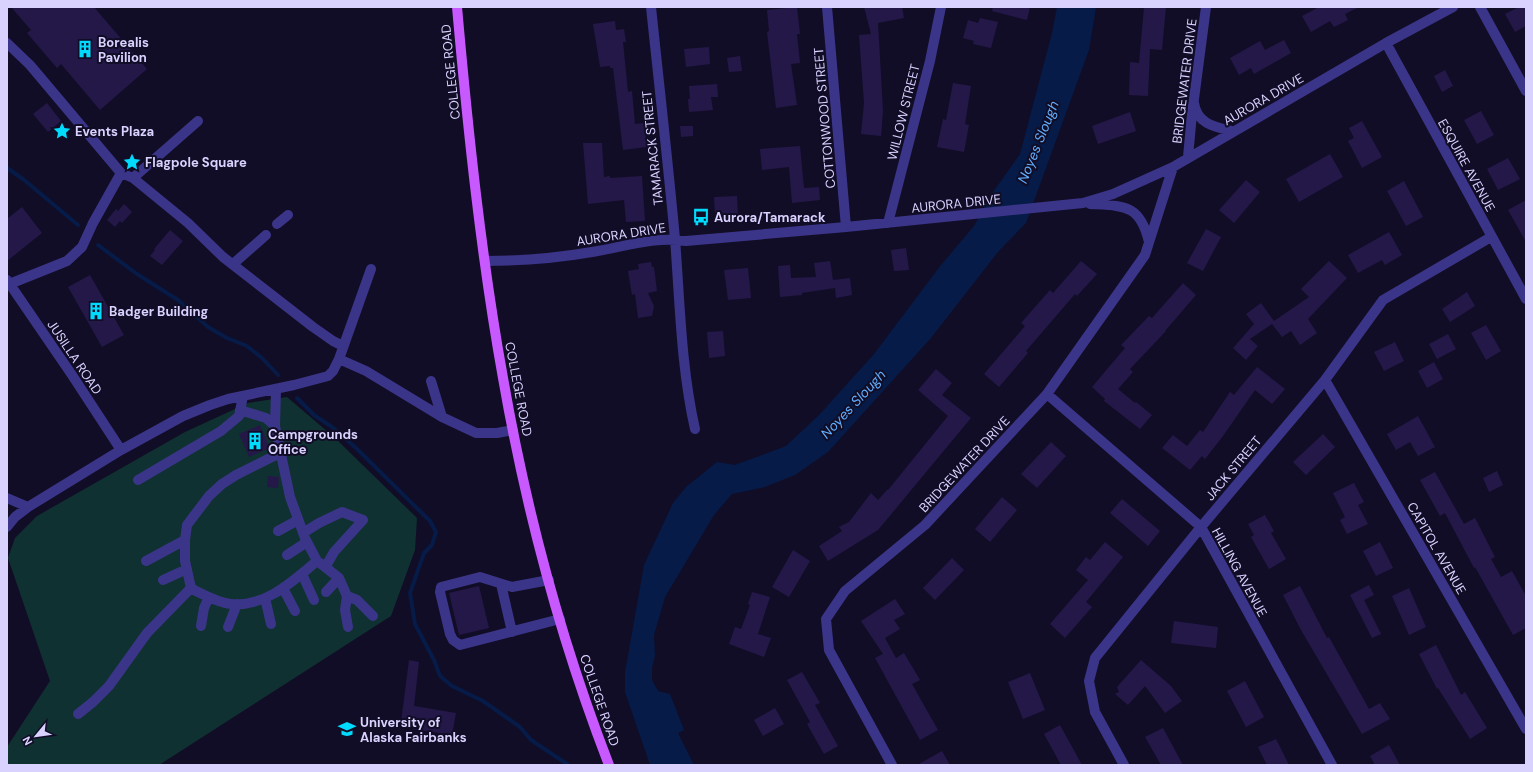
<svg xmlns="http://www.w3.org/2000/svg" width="1533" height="772" font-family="'DM Sans',sans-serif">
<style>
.green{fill:#103131}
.water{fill:#061b47}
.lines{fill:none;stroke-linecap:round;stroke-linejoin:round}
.stream{stroke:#061b47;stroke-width:4}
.building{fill:#241849}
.minor{stroke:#3b3589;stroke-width:10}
.major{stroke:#c859ff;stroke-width:10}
.labels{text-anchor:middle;stroke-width:4;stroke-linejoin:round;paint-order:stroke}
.poi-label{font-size:13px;font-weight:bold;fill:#d9d2ff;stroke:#120d26;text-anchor:start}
.street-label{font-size:13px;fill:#d9d2ff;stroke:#120d26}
.water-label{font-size:14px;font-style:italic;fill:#60afff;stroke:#120d26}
</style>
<rect width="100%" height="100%" fill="#120d26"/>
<path class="green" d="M287,397L335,438L417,518L415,550L391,616L159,765H7V747L50,681L8,558L15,538L37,516L185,432L248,403Z"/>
<path class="water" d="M1057,7H1096L1089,50L1026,223L998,252L931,338L828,452L795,475L765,487L732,494L714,515L665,597L654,635L655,656L652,668V680L658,691L670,694L684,730L678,733L694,765H650L625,692V672L644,565L673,503L686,487L717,462L735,465L786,446L820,414L874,354L941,265L974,226L991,195L1020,154L1052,33Z"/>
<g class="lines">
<path class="stream" d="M7,168L23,179L78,225
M98,245L137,274L178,300L208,327L227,338L247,346L262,358L278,375
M297,398L314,415L332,427L355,447L430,521L436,532L432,545L424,553L410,593L415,624L434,660L440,676L452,686L483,701L520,727L531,740L567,764"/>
</g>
<path class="building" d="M11,7H94L147,69L100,110L61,64L57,68L27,33L31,30Z
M797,7L800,34H797L800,63L791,64L797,105L776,108L767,32L769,31L767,10Z
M864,7H902L904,18L878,23L883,111L881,136L861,134L864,103L859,35L871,34Z
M993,7H1030L1027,20L992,11Z
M1144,7H1166L1162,50L1150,49L1148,96L1129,95L1130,62L1139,63Z
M1319,7H1359L1345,14L1348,20L1334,27L1330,21L1311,32L1302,16Z
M1519,7H1526V26L1515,32L1505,14Z
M980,18L998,22L991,48L973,44L974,41L963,38L968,20L978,23Z
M615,21L616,30L624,29L626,42H623L628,92L632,91L635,124L644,123L647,147L623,150L613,68H610V66L600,67L593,24Z
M1284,40L1291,53L1254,74L1251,68L1239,75L1230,58L1260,41L1265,50Z
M709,47L710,64L686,67L684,49Z
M740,56L742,71L729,72L727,58Z
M1445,70L1453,86L1442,92L1434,76Z
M953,83L971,86L965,124L969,125L964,152L937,147L943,119L946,120Z
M717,84L718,97H711L713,110L689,112L688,99H690L689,86Z
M47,103L61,121L48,132L33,114Z
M1481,111L1494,135L1477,144L1464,120Z
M1130,112L1136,131L1098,144L1092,126Z
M1362,121L1382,157L1362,168L1348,141L1354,138L1349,128Z
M680,126H693V136L681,137Z
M583,143H602L604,177L610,176V178L642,176L645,221L626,222L624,200L588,204Z
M800,146L804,188L819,187L820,200L792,203L789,167L762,170L760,149Z
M1330,154L1343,177L1299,202L1286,179Z
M1508,158L1520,179L1498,190L1487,169Z
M1246,180L1260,192L1234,223L1219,210Z
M1404,181L1423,217L1406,226L1387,191Z
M737,196L738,215L715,216L714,197Z
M1526,200V242L1508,210Z
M124,204L132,212L122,223L120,221L115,227L107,220L116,209L118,211Z
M22,207L42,233L7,261V219Z
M1206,229L1221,237L1203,271L1187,263Z
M170,230L183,241L162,265L150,256L155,250L154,249Z
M1389,232L1402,255L1385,265L1382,260L1358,273L1348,255Z
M906,248L909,270L894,271L891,250Z
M830,261L833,280L850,278L852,295L836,298L835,288L802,293V295L780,297L778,266L790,265L791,278L816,277L814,263Z
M1081,261L1097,274L1077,296L1075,294L1026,351L1028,353L999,387L984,374L1025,326L1021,323L1050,290L1053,293Z
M1329,261L1347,278L1308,319L1317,333L1300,345L1291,331L1282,337L1272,324L1250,339L1258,346L1246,360L1233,348L1254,324L1246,314L1261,303L1274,321L1309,297L1301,289Z
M651,262L652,267H654L657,291L648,293L654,306L652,316L638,318L635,294L632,295L628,271L639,269L638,264Z
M748,268L751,298L728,300L724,270Z
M90,275L124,335L102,347L68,287Z
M1183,283L1196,295L1165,331H1166L1130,369L1133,372L1118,389L1135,403L1136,402L1152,415L1140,429L1104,401L1105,399L1092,387L1125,348L1121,345L1149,316L1152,318Z
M1467,292L1475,306L1450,322L1442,309Z
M1486,325L1501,351L1486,360L1471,333Z
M723,331L725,356L709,358L707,332Z
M1448,334L1456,349L1437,359L1429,344Z
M1395,342L1404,361L1384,371L1374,352Z
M1434,362L1443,379L1427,388L1418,371Z
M1257,367L1285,389L1272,404L1255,390L1223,436L1205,459L1202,456L1190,470L1162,448L1173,435L1187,446L1200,430L1203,432L1230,392L1234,395Z
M936,369L952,383L942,395L971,418L878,530L828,561L819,546L842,531L839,527L849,522L871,493L878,500L887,490H888L948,416L918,390Z
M1418,416L1435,447L1418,456L1410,442L1396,450L1387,434Z
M260,425L270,448L249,457L239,434Z
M1323,434L1335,447L1306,475L1293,462Z
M1051,442L1066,456L1037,488L1021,474Z
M1497,471L1503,485L1489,492L1483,478Z
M1435,472L1464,524L1475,518L1495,557L1491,559L1501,577L1512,571L1526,596V628L1513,635L1475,567L1474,568L1445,513L1440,516L1420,480Z
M268,476L279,477L278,488L267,487Z
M1354,483L1364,502L1358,505L1368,524L1347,534L1340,520L1345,517L1333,493Z
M1002,497L1017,510L990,542L975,529Z
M1122,499L1160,531L1148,546L1110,513Z
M1265,515L1274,531L1271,533L1286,559L1269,569L1251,537L1254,535L1248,524Z
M1105,542L1123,557L1086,602L1092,607L1065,638L1050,624L1088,580L1076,570L1086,557L1090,560Z
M1380,542L1393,568L1376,576L1363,551Z
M793,550L810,561L789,597L772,587Z
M952,558L964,570L935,600L923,588Z
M1369,585L1374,595L1364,600L1381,634L1372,638L1350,595Z
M479,586L489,628L459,635L449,593Z
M1300,586L1327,638L1329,637L1369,709L1380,703L1390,719L1362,734L1301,630L1283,595Z
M1409,588L1426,627L1409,635L1392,596Z
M752,592L770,597L758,634L771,638L764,657L729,644L735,627L741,629L750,605L748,604Z
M895,599L905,614L894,620L900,629L885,638L896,658L904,653L920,680L912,684L938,730L920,740L875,658L883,654L861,621Z
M1174,621L1218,627L1216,648L1171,643Z
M1436,645L1461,695L1465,692L1487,728L1470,739L1438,688L1437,689L1419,654Z
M409,660L419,662L414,706L456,713L452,735L413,729L414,724L401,722Z
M1141,660L1171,686L1182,701L1165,713L1145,686L1128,705L1115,694L1119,692L1117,687Z
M802,672L820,703L815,705L838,746L824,754L807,724L810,722L787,680Z
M1030,673L1045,710L1023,719L1008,682Z
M1245,681L1264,717L1246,727L1227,691Z
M775,708L784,724L763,736L754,720Z
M1060,725L1082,765H1061L1044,734Z
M1163,728L1183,765H1161L1145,737Z
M1276,739L1289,765H1267L1258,747Z
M1389,745L1400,765H1375L1370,756Z
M942,751L950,765H917Z"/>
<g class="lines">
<path class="minor" d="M651,7C659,84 668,162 675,239C680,303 681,367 695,429
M827,7L846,227
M1480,7L1526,91
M7,43L30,65L121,173L133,178L198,121
M1386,43L1526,299
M1194,103C1197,124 1215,127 1232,131
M1188,157L1192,114L1206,7
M133,178L188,223L223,257L313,327L333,341L343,346
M1090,204C1124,206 1140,204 1149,242
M888,223L930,61L941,7
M277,224L288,215
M485,261C520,261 557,258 592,252C623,247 655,236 686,241L846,227L1083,203L1113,194L1173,167L1386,43L1453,7
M233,264L266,235
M7,280L72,375L121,450
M7,285L67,261L82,247L93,223L121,173
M339,359L366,371L442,417L476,433H497L513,430
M1325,380L1526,729
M431,381L442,417
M276,389L275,426L290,497L305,538L317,561C292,582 266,607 231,604C219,603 206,596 196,591L191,588L185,561V540L187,525L209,496L222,484L236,475L280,453
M1047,394L1201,527L1332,765
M240,410L266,418L275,426
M138,480L221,431L239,416L243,396
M7,498L28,507
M7,527L15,517L28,507L121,450L183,416L210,405L228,399L294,385L328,376L333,371L339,359L371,269
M278,531L298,520
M303,533L319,523L342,512L363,520L334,552L326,566
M287,555L307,542
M146,561L185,540
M320,563L339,578L347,596L345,610L348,627
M302,574L314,600
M163,580L187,569
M549,580L512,587L480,577L441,587L440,592L450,634L453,640L460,645L560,619
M501,584L512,632
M283,588L295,611
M326,592L339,578
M347,596L357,600L373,616
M265,598L271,624
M201,626L204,608L209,597
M228,627L237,604
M78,714L93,702L109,686L147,633L191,588
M892,765L829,650L826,619L845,591L925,525L1047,394L1145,255L1173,167
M1124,765L1095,712L1089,681L1095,658L1201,527L1325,380L1383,300L1491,237"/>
<path class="major" d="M457,7C468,131 481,256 503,378C526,510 561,641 609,765"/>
</g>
<defs>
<g id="building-bare" transform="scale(1.38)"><path d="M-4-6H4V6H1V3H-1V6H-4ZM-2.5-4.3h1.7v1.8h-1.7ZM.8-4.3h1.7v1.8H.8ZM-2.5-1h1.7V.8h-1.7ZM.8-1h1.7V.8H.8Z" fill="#00dafd" stroke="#120d26" stroke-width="2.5" paint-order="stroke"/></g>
<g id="sight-bare" transform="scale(1.38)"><path d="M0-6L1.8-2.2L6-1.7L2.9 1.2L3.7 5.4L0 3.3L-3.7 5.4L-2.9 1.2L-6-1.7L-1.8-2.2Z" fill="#00dafd" stroke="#120d26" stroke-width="2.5" paint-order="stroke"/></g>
<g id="bus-bare" transform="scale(1.38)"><path d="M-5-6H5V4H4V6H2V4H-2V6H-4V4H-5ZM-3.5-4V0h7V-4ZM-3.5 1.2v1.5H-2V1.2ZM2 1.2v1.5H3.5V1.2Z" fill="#00dafd" stroke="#120d26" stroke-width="2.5" paint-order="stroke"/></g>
<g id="university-bare" transform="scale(1.38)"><path d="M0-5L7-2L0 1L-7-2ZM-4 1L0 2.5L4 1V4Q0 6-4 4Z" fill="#00dafd" stroke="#120d26" stroke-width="2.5" paint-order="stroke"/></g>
</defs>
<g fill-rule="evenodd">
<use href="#building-bare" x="85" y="49"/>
<use href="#sight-bare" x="62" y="131"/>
<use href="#sight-bare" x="132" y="162"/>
<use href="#bus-bare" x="701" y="217"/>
<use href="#building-bare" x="96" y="311"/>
<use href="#building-bare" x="255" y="441"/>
<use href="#university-bare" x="347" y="729"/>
</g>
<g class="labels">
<g class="poi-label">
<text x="98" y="47">Borealis<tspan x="98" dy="15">Pavilion</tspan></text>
<text x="75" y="136">Events Plaza</text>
<text x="145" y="167">Flagpole Square</text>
<text x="714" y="222">Aurora/Tamarack</text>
<text x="109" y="316">Badger Building</text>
<text x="268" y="439">Campgrounds<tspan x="268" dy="15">Office</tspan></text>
<text x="360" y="727">University of<tspan x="360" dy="15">Alaska Fairbanks</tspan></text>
</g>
<g class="street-label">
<text transform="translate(450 72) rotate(-96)" y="5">COLLEGE ROAD</text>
<text transform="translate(1184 81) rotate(-83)" y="5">BRIDGEWATER DRIVE</text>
<text transform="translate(1263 99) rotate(-30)" y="5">AURORA DRIVE</text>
<text transform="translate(903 112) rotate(-76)" y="5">WILLOW STREET</text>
<text transform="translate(824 118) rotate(-95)" y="5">COTTONWOOD STREET</text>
<text transform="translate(652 148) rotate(-96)" y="5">TAMARACK STREET</text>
<text transform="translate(1467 165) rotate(61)" y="5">ESQUIRE AVENUE</text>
<text transform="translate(956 203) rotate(-6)" y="5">AURORA DRIVE</text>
<text transform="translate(621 234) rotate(-9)" y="5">AURORA DRIVE</text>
<text transform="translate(75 357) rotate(56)" y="5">JUSILLA ROAD</text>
<text transform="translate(519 389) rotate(79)" y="5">COLLEGE ROAD</text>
<text transform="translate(964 464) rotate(-47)" y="5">BRIDGEWATER DRIVE</text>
<text transform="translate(1233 468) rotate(-50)" y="5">JACK STREET</text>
<text transform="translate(1437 548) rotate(60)" y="5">CAPITOL AVENUE</text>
<text transform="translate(1240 572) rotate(61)" y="5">HILLING AVENUE</text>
<text transform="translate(600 700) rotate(71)" y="5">COLLEGE ROAD</text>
</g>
<g class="water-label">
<text transform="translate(1038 142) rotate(-68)" y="5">Noyes Slough</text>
<text transform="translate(853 404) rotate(-47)" y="5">Noyes Slough</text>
</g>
</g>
<rect width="1533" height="772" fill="none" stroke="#d9d2ff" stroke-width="16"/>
<g transform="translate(36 736) rotate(241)" stroke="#120d26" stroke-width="3" paint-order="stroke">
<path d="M0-3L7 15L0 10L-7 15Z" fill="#d9d2ff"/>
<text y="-6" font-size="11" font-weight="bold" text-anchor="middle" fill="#d9d2ff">N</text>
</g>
</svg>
